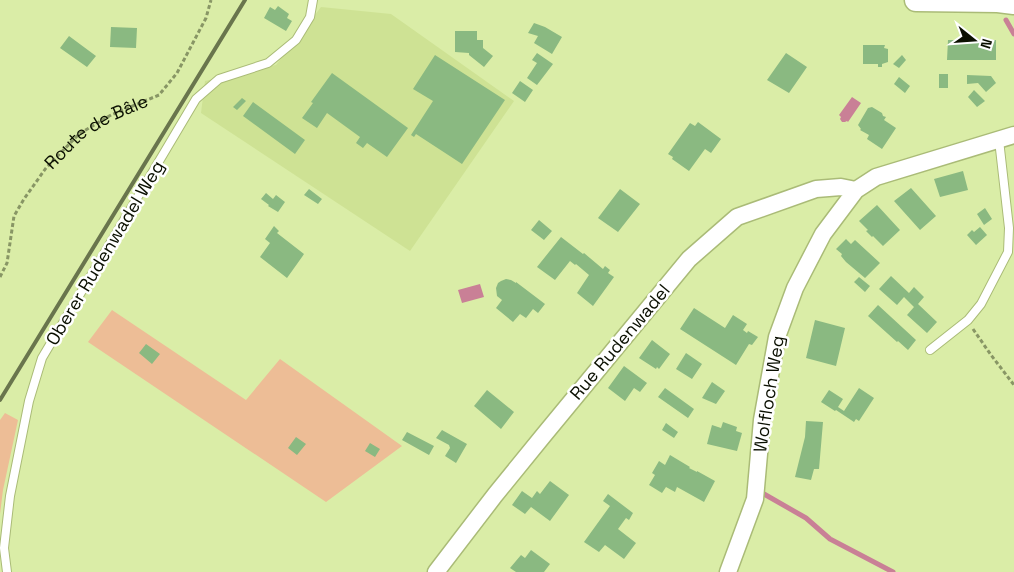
<svg xmlns="http://www.w3.org/2000/svg" width="1014" height="572" font-family="'Space Grotesk',sans-serif">
<style>
.built{fill:#cee294}
.green{fill:#edbd96}
.water{fill:#c98096}
.lines{fill:none;stroke-linecap:round;stroke-linejoin:round}
.stream{stroke:#c98096;stroke-width:5}
.building{fill:#8ab981}
.service-casing{stroke:#ab7;stroke-width:10}
.minor-casing{stroke:#ab7;stroke-width:19}
.secondary-casing{stroke:#ab7;stroke-width:25}
.path{stroke:#889665;stroke-width:3;stroke-dasharray:4 2.5;stroke-linecap:butt}
.service{stroke:#fff;stroke-width:8}
.minor{stroke:#fff;stroke-width:16}
.secondary{stroke:#fff;stroke-width:22}
.rail{stroke:#69754d;stroke-width:4}
.labels{text-anchor:middle;stroke-width:5;stroke-linejoin:round;paint-order:stroke}
.street-label{font-size:18px;fill:#0a0f00;stroke:#fff}
</style>
<rect width="100%" height="100%" fill="#daeda7"/>
<path class="built" d="M321,7L391,14L514,101L410,251L201,113L205,81L276,65Z"/>
<path class="green" d="M112,310L246,400L280,359L402,446L326,502L88,342Z
M5,413L18,420L3,490L0,514V420Z"/>
<path class="water" d="M852,97L861,103L848,122L847,121L845,122H842L840,119L841,117L839,115Z
M480,284L484,297L462,303L458,290Z"/>
<g class="lines">
<path class="stream" d="M1006,20L1014,34
M764,494L806,518L830,539L893,572"/>
</g>
<path class="building" d="M278,6L289,14L287,18L292,21L286,31L264,18L270,7L275,10Z
M534,23L545,27L562,37L552,54L534,43L538,36L528,33Z
M111,27L137,28L136,48L110,47Z
M455,31H477V40H483V48L493,56L484,67L469,55V53L455,52Z
M69,36L96,56L87,67L60,48Z
M948,40H996V60H947Z
M863,45H885L884,48L888,49V62L882,64V67H878V64H863Z
M537,53L553,64L537,85L527,78L537,63L532,60Z
M786,53L807,67L789,93L767,80Z
M435,55L505,100L462,164L416,134L414,137L411,135L433,101L413,89Z
M902,55L906,60L899,68L893,64Z
M332,73L408,128L387,157L367,143L363,148L356,143L360,137L327,113L317,128L302,118L313,103L311,102Z
M939,74H948V88H939Z
M967,75L991,76L996,83L986,92L978,83L967,84Z
M899,77L910,86L905,93L894,84Z
M520,81L533,90L525,102L512,93Z
M974,90L985,101L977,107L968,97Z
M242,98L246,101L237,110L233,107Z
M253,102L305,140L295,154L243,116Z
M872,107L882,113L883,116L886,117L884,120L896,128L882,149L867,139L869,135L860,130L861,129L858,125L868,108Z
M698,122L721,139L711,153L705,149L689,171L672,159L673,157L668,154L690,123L695,126Z
M963,171L968,190L940,197L934,179Z
M911,188L936,216L920,230L894,201Z
M309,189L322,199L318,204L304,195Z
M620,189L640,204L618,232L598,218Z
M266,193L273,199L276,195L285,202L278,212L268,206L269,205L261,199Z
M877,205L900,230L883,246L873,236L872,237L866,231L868,230L859,221Z
M985,208L992,219L984,225L977,214Z
M539,220L552,231L544,240L531,230Z
M274,226L279,231L277,233L304,254L302,257L287,278L260,257L270,243L265,239Z
M980,227L987,235L976,245L967,235L972,230L974,232Z
M561,237L583,254L584,253L603,269L605,266L610,270L608,273L614,277L593,306L577,293L589,275L576,264L575,265L570,261L555,280L537,267Z
M846,239L851,244L855,240L880,263L865,278L846,262L841,256L842,254L836,249Z
M891,276L909,293L914,287L924,297L918,304L937,322L927,333L907,315L914,307L904,297L897,305L879,289Z
M859,277L870,286L865,292L854,282Z
M506,279L511,280L516,283V282L545,304L538,313L533,309L526,318L520,314L513,322L496,308L502,300L497,296L496,288L498,283L501,281Z
M878,305L916,340L908,350L898,341L897,342L868,316Z
M694,308L725,328L733,315L747,324L743,330L747,333L748,331L758,337L752,345L749,344L736,365L680,329Z
M815,320L845,328L836,366L806,358Z
M652,340L670,354L659,369L657,367L656,369L639,358Z
M146,344L160,354L152,364L139,353Z
M686,353L702,364L692,379L676,369Z
M624,366L647,383L640,392L634,388L625,401L608,388Z
M712,382L725,391L716,404L702,398Z
M665,388L694,409L688,418L658,397Z
M859,388L874,398L859,421L856,419L854,422L836,410L835,411L821,402L829,390L843,399L838,407L844,411Z
M487,390L514,412L501,429L474,406Z
M806,421L823,422L819,469H814L811,480L795,477L805,437Z
M723,422L737,427L736,431L742,433L737,451L707,444L712,425L721,428Z
M666,423L678,432L674,438L662,430Z
M442,430L467,444L456,463L445,456L450,448L449,445L436,438Z
M407,432L434,446L429,455L402,440Z
M296,437L306,444L297,455L288,448Z
M370,443L380,449L375,457L365,451Z
M670,455L690,467L689,468L697,472V471L715,481L704,502L677,487L675,492L666,487L662,493L649,485L655,475L652,473L659,461L665,465Z
M550,481L569,495L550,521L531,507L525,514L512,505L522,491L532,498L537,491L540,494Z
M608,494L633,513L629,520L626,518L618,529L636,543L624,559L605,545L599,552L584,542L610,506L603,501Z
M531,550L550,564L544,572H516L510,568L521,555L525,558Z"/>
<g class="lines">
<g class="service-casing">
<path id="service" d="M930,350L968,320L981,304L1008,252L1009,228L999,140
M7,572L4,548L10,496L29,401L42,358L196,99L219,79L268,63L296,40L310,17L313,0"/>
</g>
<g class="minor-casing">
<path id="minor" d="M436,572L495,495L543,436L689,259L737,217L816,189L841,187L856,190
M728,572L755,499L762,420L777,337L795,288L823,234L856,190L876,177L1014,135"/>
</g>
<g class="secondary-casing">
<path id="secondary" d="M916,0L998,1L1014,3"/>
</g>
<g class="path">
<path id="s1" d="M0,277L7,263L14,216L24,199L46,168L79,134L111,115L159,95L177,73L206,18L211,0"/>
<path d="M973,329L991,355L1014,385"/>
</g>
<use href="#service" class="service"/>
<use href="#minor" class="minor"/>
<use href="#secondary" class="secondary"/>
<path class="rail" d="M0,400L245,0"/>
</g>
<g class="labels">
<g class="street-label">
<text dy="6" stroke="none"><textPath href="#s1" startOffset="184">Route de Bâle</textPath></text>
<text transform="translate(105 253) rotate(-59)" y="6">Oberer Rudenwadel Weg</text>
<text transform="translate(620 342) rotate(-50)" y="6">Rue Rudenwadel</text>
<text transform="translate(769 394) rotate(-81)" y="6">Wolfloch Weg</text>
</g>
</g>
<g transform="translate(974 40) rotate(107)" stroke="#ffffff" stroke-width="4" paint-order="stroke">
<path d="M0-4L9 19L0 12L-9 19Z" fill="#0a0f00"/>
<text y="-8" font-size="14" font-weight="bold" text-anchor="middle" fill="#0a0f00">N</text>
</g>
</svg>
